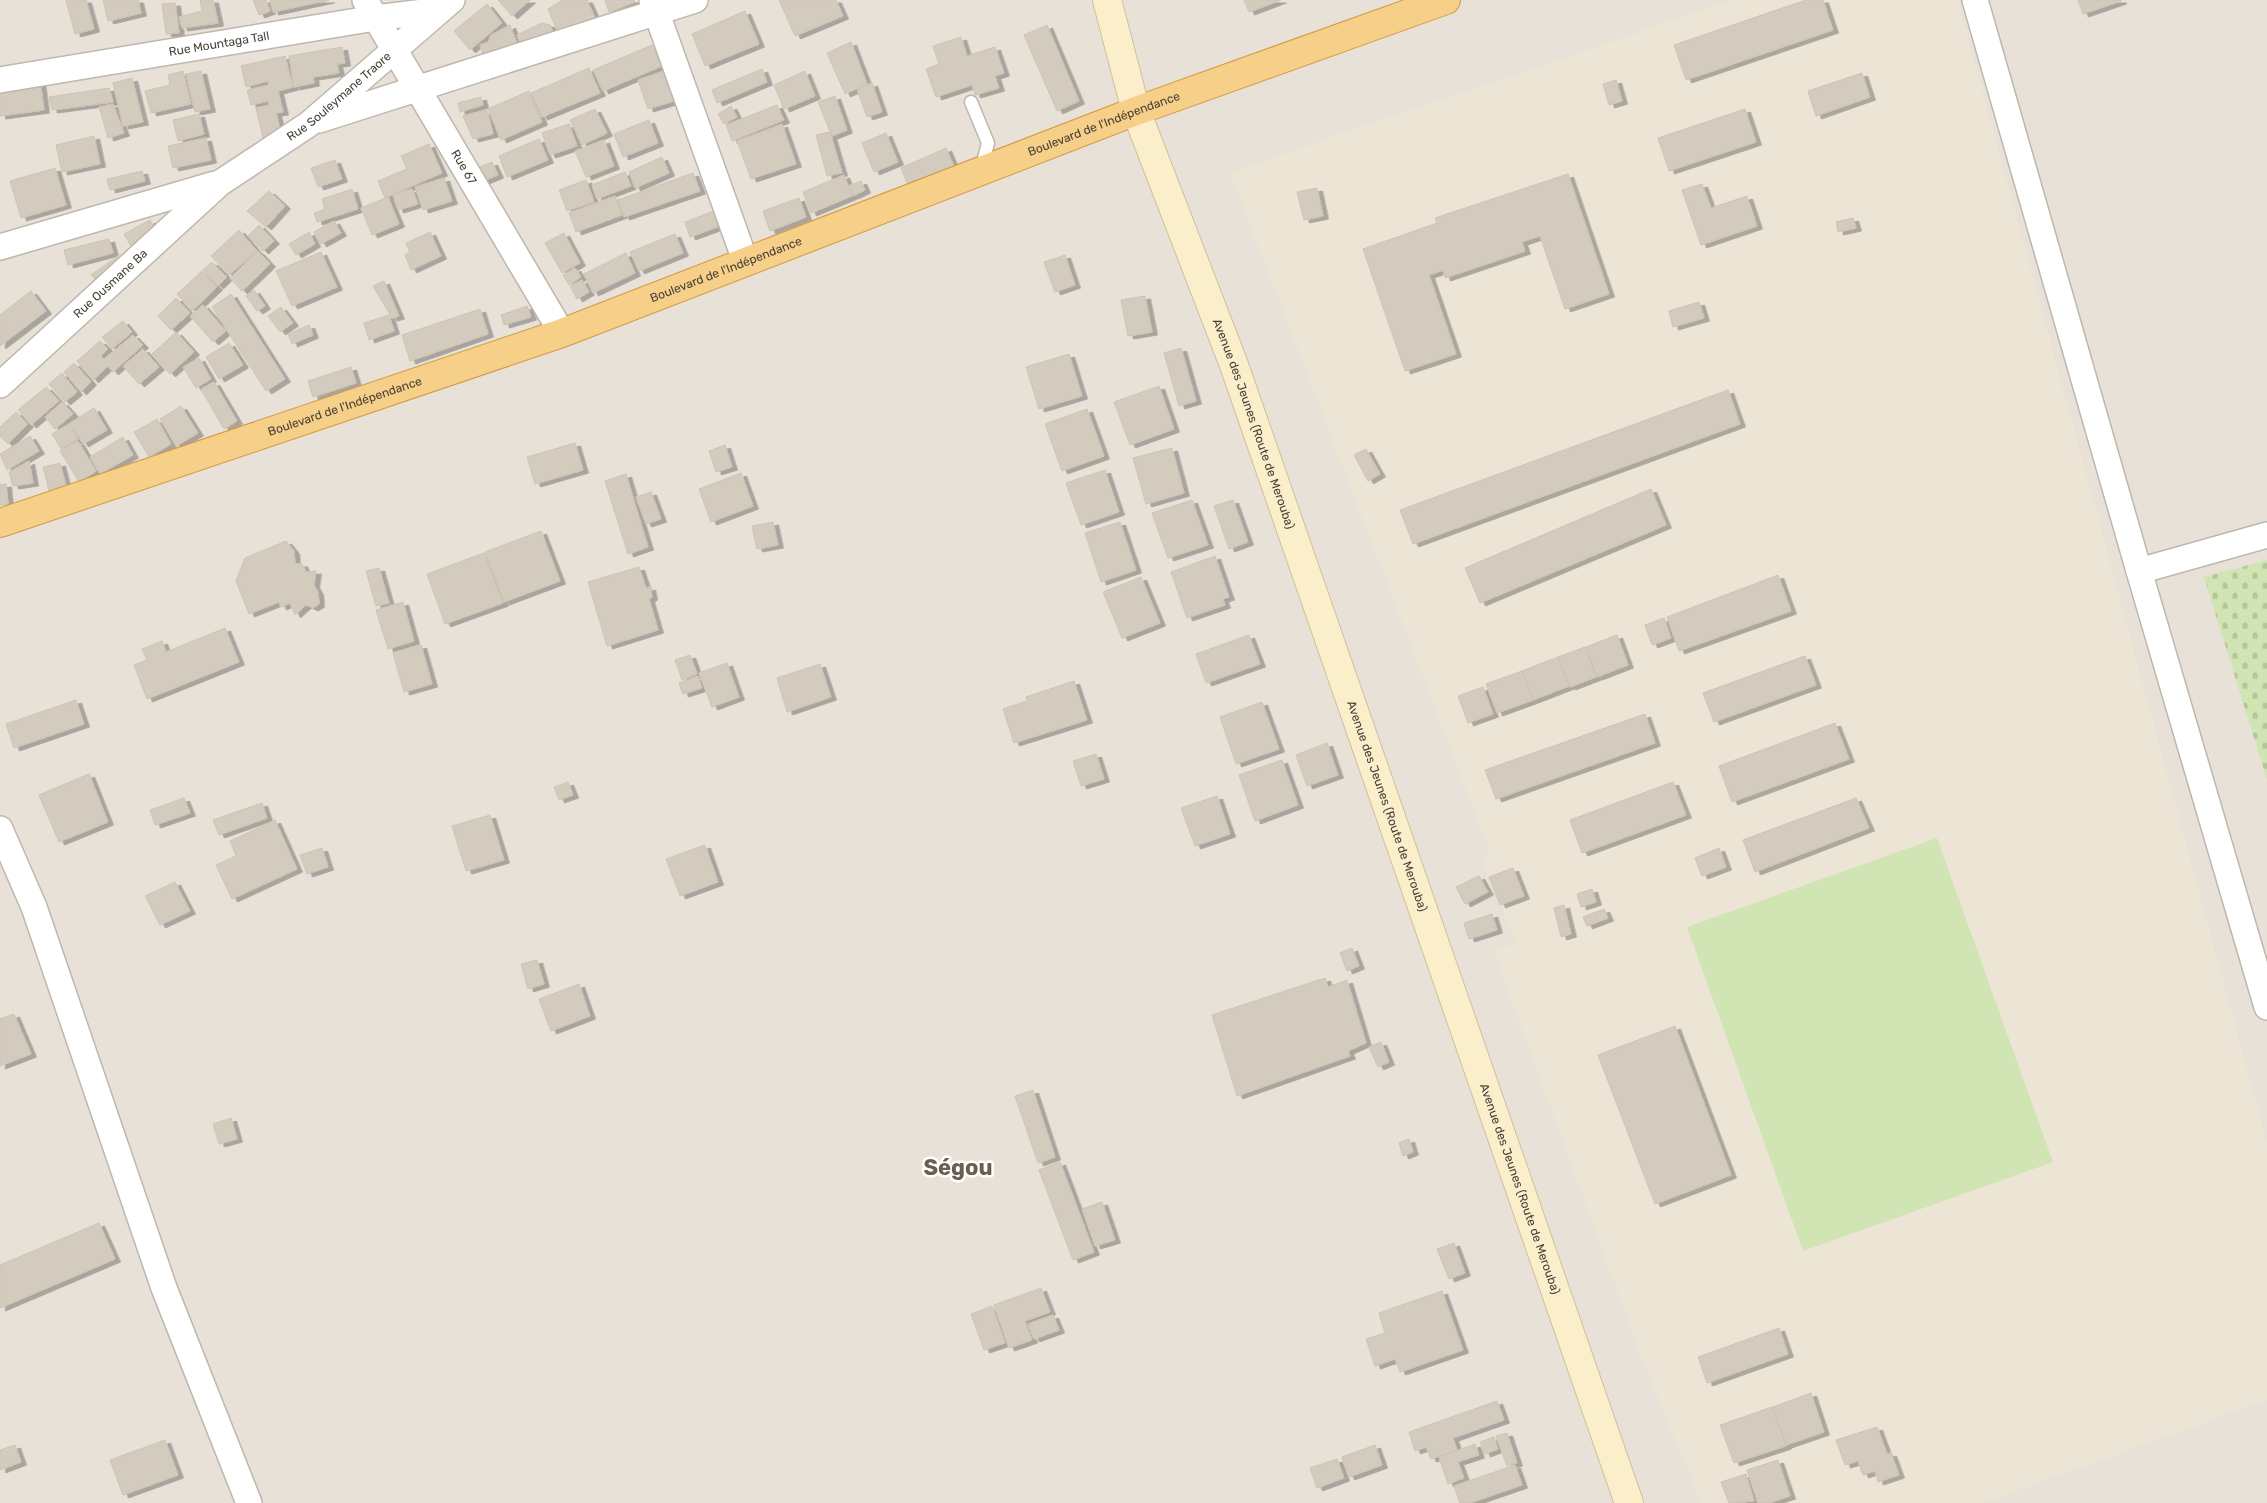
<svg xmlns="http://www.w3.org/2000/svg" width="2267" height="1503" font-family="Rubik,sans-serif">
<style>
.residential{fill:#e7e1d7}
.education{fill:#ece4d4}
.green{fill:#d1e5b4}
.cemetery{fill:url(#cemetery-stones)}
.building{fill:#d4cbbf;stroke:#cfc3b2;filter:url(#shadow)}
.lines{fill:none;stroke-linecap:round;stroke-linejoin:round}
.service-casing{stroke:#beb7ac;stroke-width:15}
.minor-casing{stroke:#beb7ac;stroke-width:28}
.secondary-casing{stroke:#d0c09b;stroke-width:30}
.trunk-casing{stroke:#d49842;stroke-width:30}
.service{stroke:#fff;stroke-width:12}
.minor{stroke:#fff;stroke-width:25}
.secondary{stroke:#fbeecb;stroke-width:28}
.trunk{stroke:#f6cf88;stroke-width:28}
.labels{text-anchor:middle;stroke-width:5;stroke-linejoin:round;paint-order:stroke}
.street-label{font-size:12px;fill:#474038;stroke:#fff}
.town-label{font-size:22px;font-weight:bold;fill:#695e4f;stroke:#fff}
</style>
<defs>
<pattern id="cemetery-stones" width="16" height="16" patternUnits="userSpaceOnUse" patternTransform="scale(1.25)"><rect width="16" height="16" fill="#d1e5b4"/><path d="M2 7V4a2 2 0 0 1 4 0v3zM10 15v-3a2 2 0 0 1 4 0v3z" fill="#b5c69c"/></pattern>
<filter id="shadow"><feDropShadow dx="5.5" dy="3" stdDeviation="0" flood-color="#0004"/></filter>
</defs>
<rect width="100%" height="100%" fill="#f3f0e9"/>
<path class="residential" d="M0,0H2267V1503H0Z"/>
<path class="education" d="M1733,0H1958L2267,1143V1400L1983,1503H1701L1641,1356L1493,950L1516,943L1481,858L1490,852L1230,172Z"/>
<path class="green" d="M1937,838L2053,1162L1803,1251L1687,927Z"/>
<path class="cemetery" d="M2267,560V780L2204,577Z"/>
<path class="building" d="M66,0H86L94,29L75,34Z
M103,0H138L141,13L108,21Z
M200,0H213L218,23L182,28L179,17L202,11Z
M253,0H266L270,11L259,15Z
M270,0H329L273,12Z
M498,0H530L512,16Z
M563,0H587L595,18L558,33L548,9Z
M605,0H634L635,2L609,12Z
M779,0H836L843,16L795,36Z
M1244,0H1281L1249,12Z
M1806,0H1823L1833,30L1686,80L1674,45Z
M2078,0H2121V1L2083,14Z
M175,3L179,33L166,34L162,4Z
M487,4L502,23L470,50L454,31Z
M745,11L759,44L705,66L692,34Z
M542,23L550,25L554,34L522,47L517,35Z
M510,25L518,46L484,59L480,45L488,42L491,35Z
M1047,25L1079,101L1057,111L1024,35Z
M961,37L967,56L995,47L1004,73L995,76L999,88L975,95L972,85L936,97L926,69L939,64L933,46Z
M851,42L867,84L845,94L827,53Z
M652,45L662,66L603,91L593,70Z
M342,47L345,63L337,64L339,73L313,77L314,83L294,87L289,56Z
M285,56L293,87L278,91L283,112L276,113L281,133L263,138L256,108L269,105L268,101L251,105L247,90L269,85L268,81L246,87L241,66Z
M589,68L600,93L542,117L531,93Z
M762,69L767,82L717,103L712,90Z
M667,70L677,100L648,109L638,80Z
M183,71L191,104L151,113L145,91L170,85L168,75Z
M201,71L210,109L195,112L186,74Z
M805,71L815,96L784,109L774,85Z
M1862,73L1870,97L1816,116L1808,91Z
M132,78L143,122L123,126L113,83Z
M1616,80L1622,101L1609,105L1603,84Z
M40,81L44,110L0,116V87Z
M872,83L882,112L867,117L857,89Z
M109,88L113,102L52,110L49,97Z
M529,91L542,122L501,140L488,109Z
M835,96L847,130L832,136L818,102Z
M481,97L483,105L460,112L458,103Z
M113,104L124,133L108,138L99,107Z
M777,105L784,120L732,141L726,125Z
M731,106L737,117L724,124L718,114Z
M595,109L607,133L582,145L570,120Z
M1745,109L1756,142L1669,171L1658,138Z
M487,110L493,134L473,139L463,116Z
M199,114L204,134L178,141L173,120Z
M649,120L658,143L623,157L614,134Z
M569,124L577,146L550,155L542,133Z
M782,124L796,164L751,179L737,141Z
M830,132L842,173L827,176L816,135Z
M886,133L898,162L874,172L862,143Z
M94,136L100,164L62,172L56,145Z
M206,138L211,160L173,168L168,146Z
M539,139L548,160L507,177L499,156Z
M604,140L614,166L586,177L575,151Z
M429,144L442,173L385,198L378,181L407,169L401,156Z
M946,148L955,169L909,188L901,168Z
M662,157L669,173L635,188L629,172Z
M335,160L342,179L318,187L311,168Z
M492,162L498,175L481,182L475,169Z
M55,168L66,205L21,218L10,181Z
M142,171L145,181L110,190L107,179Z
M625,172L631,186L597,199L592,185Z
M693,173L700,191L624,217L618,200Z
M1568,174L1609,294L1565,309L1540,236L1522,242L1525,251L1445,278L1443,270L1429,275L1456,354L1405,371L1363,249L1437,223L1435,218Z
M844,175L852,196L811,213L803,192Z
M444,178L452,201L423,210L415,187Z
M586,180L594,202L567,211L559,190Z
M861,181L865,190L853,196L849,186Z
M1702,184L1711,208L1747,196L1757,226L1701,245L1682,190Z
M1317,188L1323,216L1304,220L1297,192Z
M352,189L358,209L317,222L314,213L325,209L322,199Z
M412,189L418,204L398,210L393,195Z
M269,191L285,206L266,227L247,211Z
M615,196L622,215L576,232L569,213Z
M388,197L399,224L372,235L361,208Z
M799,198L806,217L770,231L763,211Z
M714,211L720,226L690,237L685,222Z
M1853,218L1856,228L1838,232L1836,222Z
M150,220L160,239L135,253L124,234Z
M334,221L341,233L321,244L314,232Z
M259,225L274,241L263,251L248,236Z
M239,230L257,251L229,275L211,256Z
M309,232L315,244L296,255L289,244Z
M430,232L441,256L411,270L405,255L410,252L406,243Z
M564,233L580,263L562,273L545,243Z
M675,234L683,253L639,271L630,252Z
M109,239L113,253L68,265L64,250Z
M258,251L270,264L242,291L230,278Z
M321,252L337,287L292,306L276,271Z
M626,253L635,273L593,293L584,274Z
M1065,255L1075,285L1055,292L1044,262Z
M118,256L124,268L100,284L91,275Z
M212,262L227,277L218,286L203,270Z
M575,268L581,277L569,285L563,275Z
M202,271L217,287L192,311L177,294Z
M582,280L589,292L577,299L570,286Z
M384,281L399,316L392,318L373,286Z
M254,290L265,306L257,311L246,296Z
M31,291L46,311L0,346V315Z
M231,294L285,379L266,391L212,307Z
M1145,296L1152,332L1128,336L1121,300Z
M176,298L190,313L171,330L158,316Z
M1699,302L1704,318L1673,327L1669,311Z
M203,305L226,331L213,342L190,316Z
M527,306L531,317L504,325L501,315Z
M281,307L293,323L280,332L268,316Z
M480,309L488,334L410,361L402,335Z
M389,315L394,331L369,340L364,323Z
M123,321L132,332L112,349L102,337Z
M309,325L313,335L292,344L288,334Z
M176,332L194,352L170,374L152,354Z
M133,335L143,345L113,372L108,366L93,380L77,361L100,341L108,349L101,356L104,359Z
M229,343L243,365L219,379L206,357Z
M1181,348L1196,401L1179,406L1164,353Z
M143,349L159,367L139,384L123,366Z
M1069,354L1082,396L1039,409L1026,367Z
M199,358L211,379L196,388L183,367Z
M74,363L91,382L81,392L64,372Z
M351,367L356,383L313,397L308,381Z
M62,373L77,392L65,402L49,384Z
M214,382L237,421L224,429L201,389Z
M1159,386L1174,429L1130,445L1114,402Z
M46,387L59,401L31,425L18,410Z
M1728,390L1740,424L1413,544L1400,510Z
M62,402L73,414L55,429L45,417Z
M181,406L198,433L176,446L160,419Z
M94,408L107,430L83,444L70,423Z
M1087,409L1104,456L1062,471L1045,424Z
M16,412L28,424L8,444L0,436V427Z
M157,419L171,444L149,457L134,432Z
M69,424L78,439L61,449L52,434Z
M30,436L39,451L7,470L0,454Z
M123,437L133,455L100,474L90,457Z
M78,441L96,471L79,482L60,451Z
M575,443L583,470L535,484L527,457Z
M725,445L732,467L716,472L709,451Z
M1172,448L1184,493L1146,504L1133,458Z
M1366,449L1380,474L1368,481L1354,455Z
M29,461L33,483L13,486L9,472Z
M60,463L66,486L49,491L43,467Z
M1105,470L1119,512L1081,525L1066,483Z
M741,473L753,506L711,522L699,489Z
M626,474L648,547L628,554L605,481Z
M6,484L8,504L0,505V485Z
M1651,489L1666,525L1480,603L1465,568Z
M651,492L661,519L646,524L636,497Z
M1192,500L1208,545L1168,558L1152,513Z
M1233,500L1248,542L1229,549L1214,506Z
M773,522L778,545L757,549L752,526Z
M1120,522L1136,570L1101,582L1085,533Z
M541,531L560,581L504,602L485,552Z
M286,541L294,551L295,564H302L306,572L316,571L314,585L318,592L319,604L313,608L306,605L295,615L290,603L281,607L279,602L249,614L236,581L245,558Z
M484,553L503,603L445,624L427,574Z
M1215,556L1229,597L1223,599L1225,605L1187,618L1171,572Z
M639,567L646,588L650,587L652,597L649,599L658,630L607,646L588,582Z
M379,568L389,603L376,606L366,571Z
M1778,575L1791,611L1679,651L1667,617Z
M1141,577L1160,623L1122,638L1103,592Z
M403,602L414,641L388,649L376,610Z
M1664,618L1671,638L1652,645L1645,625Z
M225,628L239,662L147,699L134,665L147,660L142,649L162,641L166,652Z
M1249,635L1260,664L1206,683L1196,654Z
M1617,635L1628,665L1597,677L1586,647Z
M421,645L432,684L404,692L393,653Z
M1585,647L1596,677L1570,687L1558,657Z
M690,655L697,674L682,680L675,660Z
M1805,656L1816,685L1714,722L1703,693Z
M1558,657L1569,686L1533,700L1522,671Z
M727,663L739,697L712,707L699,673Z
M820,664L831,697L787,712L777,678Z
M1522,671L1533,700L1497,713L1486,684Z
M698,676L702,688L683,694L679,683Z
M1074,681L1087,720L1014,743L1003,709L1027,701L1026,697Z
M1483,687L1493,714L1468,723L1458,696Z
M76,700L84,724L14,748L6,724Z
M1262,702L1279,749L1236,764L1220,717Z
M1645,714L1655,743L1496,799L1485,770Z
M1835,723L1849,759L1732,802L1719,766Z
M1327,743L1338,775L1307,786L1296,755Z
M1096,754L1104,779L1081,786L1073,761Z
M1282,760L1298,805L1255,821L1239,775Z
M89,774L108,822L59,842L39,795Z
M568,782L573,795L559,800L554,787Z
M1673,782L1686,815L1582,853L1570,820Z
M1217,796L1230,834L1195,846L1181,808Z
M184,798L190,813L155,825L150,810Z
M1856,798L1869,828L1755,872L1743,840Z
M262,803L267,818L219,835L213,820Z
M490,815L504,860L466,871L452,826Z
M275,820L297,869L232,899L216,865L236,856L230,841Z
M705,845L718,882L680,896L666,859Z
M322,848L328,867L307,874L300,855Z
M1719,848L1726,867L1702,876L1695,858Z
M1513,868L1524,896L1500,905L1489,877Z
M1479,876L1488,892L1465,904L1456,887Z
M175,882L190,911L160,925L145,896Z
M1592,889L1596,902L1581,907L1577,894Z
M1564,905L1571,934L1561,937L1554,908Z
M1604,909L1608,918L1587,926L1583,917Z
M1492,914L1497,930L1469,939L1464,923Z
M1352,948L1359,966L1347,971L1340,953Z
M537,960L544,984L528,989L521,964Z
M1325,978L1328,987L1347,980L1366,1043L1348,1051L1350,1056L1237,1096L1212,1015Z
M579,984L590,1016L551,1031L539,999Z
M14,1014L31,1054L0,1066V1019Z
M1675,1026L1731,1175L1655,1204L1598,1055Z
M1381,1042L1389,1062L1378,1067L1369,1047Z
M1033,1090L1055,1157L1038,1163L1015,1096Z
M231,1118L237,1139L219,1144L213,1124Z
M1409,1139L1413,1152L1403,1156L1399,1143Z
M1060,1162L1094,1252L1073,1260L1039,1170Z
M1102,1202L1115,1240L1095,1246L1082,1209Z
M99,1223L115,1259L0,1308V1265Z
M1454,1243L1465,1273L1449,1279L1437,1249Z
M1041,1288L1050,1312L1025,1321L1032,1340L1009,1348L994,1305Z
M1442,1291L1463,1350L1400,1372L1395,1359L1375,1366L1366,1339L1385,1333L1379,1313Z
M992,1306L1005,1343L984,1350L971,1314Z
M1053,1315L1059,1330L1034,1339L1028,1324Z
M1779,1328L1788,1354L1707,1383L1698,1357Z
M1811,1393L1824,1432L1786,1445L1773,1407Z
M1497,1401L1504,1420L1453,1438L1457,1450L1431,1459L1426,1447L1415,1451L1409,1432Z
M1772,1407L1786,1446L1734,1463L1720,1425Z
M1877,1427L1887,1454L1891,1453L1899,1475L1878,1482L1875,1471L1863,1475L1858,1461L1845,1465L1836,1440Z
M1507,1433L1517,1463L1507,1466L1496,1436Z
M1494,1437L1498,1449L1485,1454L1480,1442Z
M165,1440L178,1475L123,1495L110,1460Z
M1475,1444L1479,1455L1458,1462L1464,1478L1448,1484L1439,1457Z
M15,1445L21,1462L0,1470V1450Z
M1375,1445L1382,1465L1349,1477L1342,1457Z
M1337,1459L1344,1478L1317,1488L1310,1468Z
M1778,1460L1790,1496L1769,1503H1758L1747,1470Z
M1515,1465L1522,1485L1470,1503H1460L1454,1486Z
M1746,1474L1754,1501L1729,1503L1721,1482Z"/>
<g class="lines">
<g class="service-casing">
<path id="service" d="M971,102L988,143L981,170"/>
</g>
<g class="minor-casing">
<g id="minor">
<path id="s1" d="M365,0L562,333"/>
<path d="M652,0L746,263"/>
<path d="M1975,0L2139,571L2267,1007"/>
<path id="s2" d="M0,80L375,18L440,10"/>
<path d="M319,120L695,0"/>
<path d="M0,247L215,184"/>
<path id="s3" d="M0,385L220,183L309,124L452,0"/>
<path d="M2139,571L2267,535"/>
<path d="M0,829L34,907L164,1288L249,1503"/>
</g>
</g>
<g class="secondary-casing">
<g id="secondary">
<path id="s4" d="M1107,0L1136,111L1234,365L1629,1503"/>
</g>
</g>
<g class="trunk-casing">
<g id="trunk">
<path id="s5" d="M0,523L562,333L1136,111L1446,0"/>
</g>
</g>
<use href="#service" class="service"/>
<use href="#minor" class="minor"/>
<use href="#secondary" class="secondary"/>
<use href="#trunk" class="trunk"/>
</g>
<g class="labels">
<g class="street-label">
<text dy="4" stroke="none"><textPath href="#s2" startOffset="222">Rue Mountaga Tall</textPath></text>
<text dy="4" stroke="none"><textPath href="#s3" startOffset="446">Rue Souleymane Traore</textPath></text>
<text dy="4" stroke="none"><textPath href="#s5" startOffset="1174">Boulevard de l'Indépendance</textPath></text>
<text dy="4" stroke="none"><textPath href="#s1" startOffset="194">Rue 67</textPath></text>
<text dy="4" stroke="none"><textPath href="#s5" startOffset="769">Boulevard de l'Indépendance</textPath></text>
<text dy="4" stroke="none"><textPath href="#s3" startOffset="150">Rue Ousmane Ba</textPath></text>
<text dy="4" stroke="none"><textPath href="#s5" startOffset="364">Boulevard de l'Indépendance</textPath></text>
<text dy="4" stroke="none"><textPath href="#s4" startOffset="449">Avenue des Jeunes (Route de Merouba)</textPath></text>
<text dy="4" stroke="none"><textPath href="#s4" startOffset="854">Avenue des Jeunes (Route de Merouba)</textPath></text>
<text dy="4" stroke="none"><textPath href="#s4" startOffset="1259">Avenue des Jeunes (Route de Merouba)</textPath></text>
</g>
<g class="town-label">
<text x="958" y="1175">Ségou</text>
</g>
</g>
</svg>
